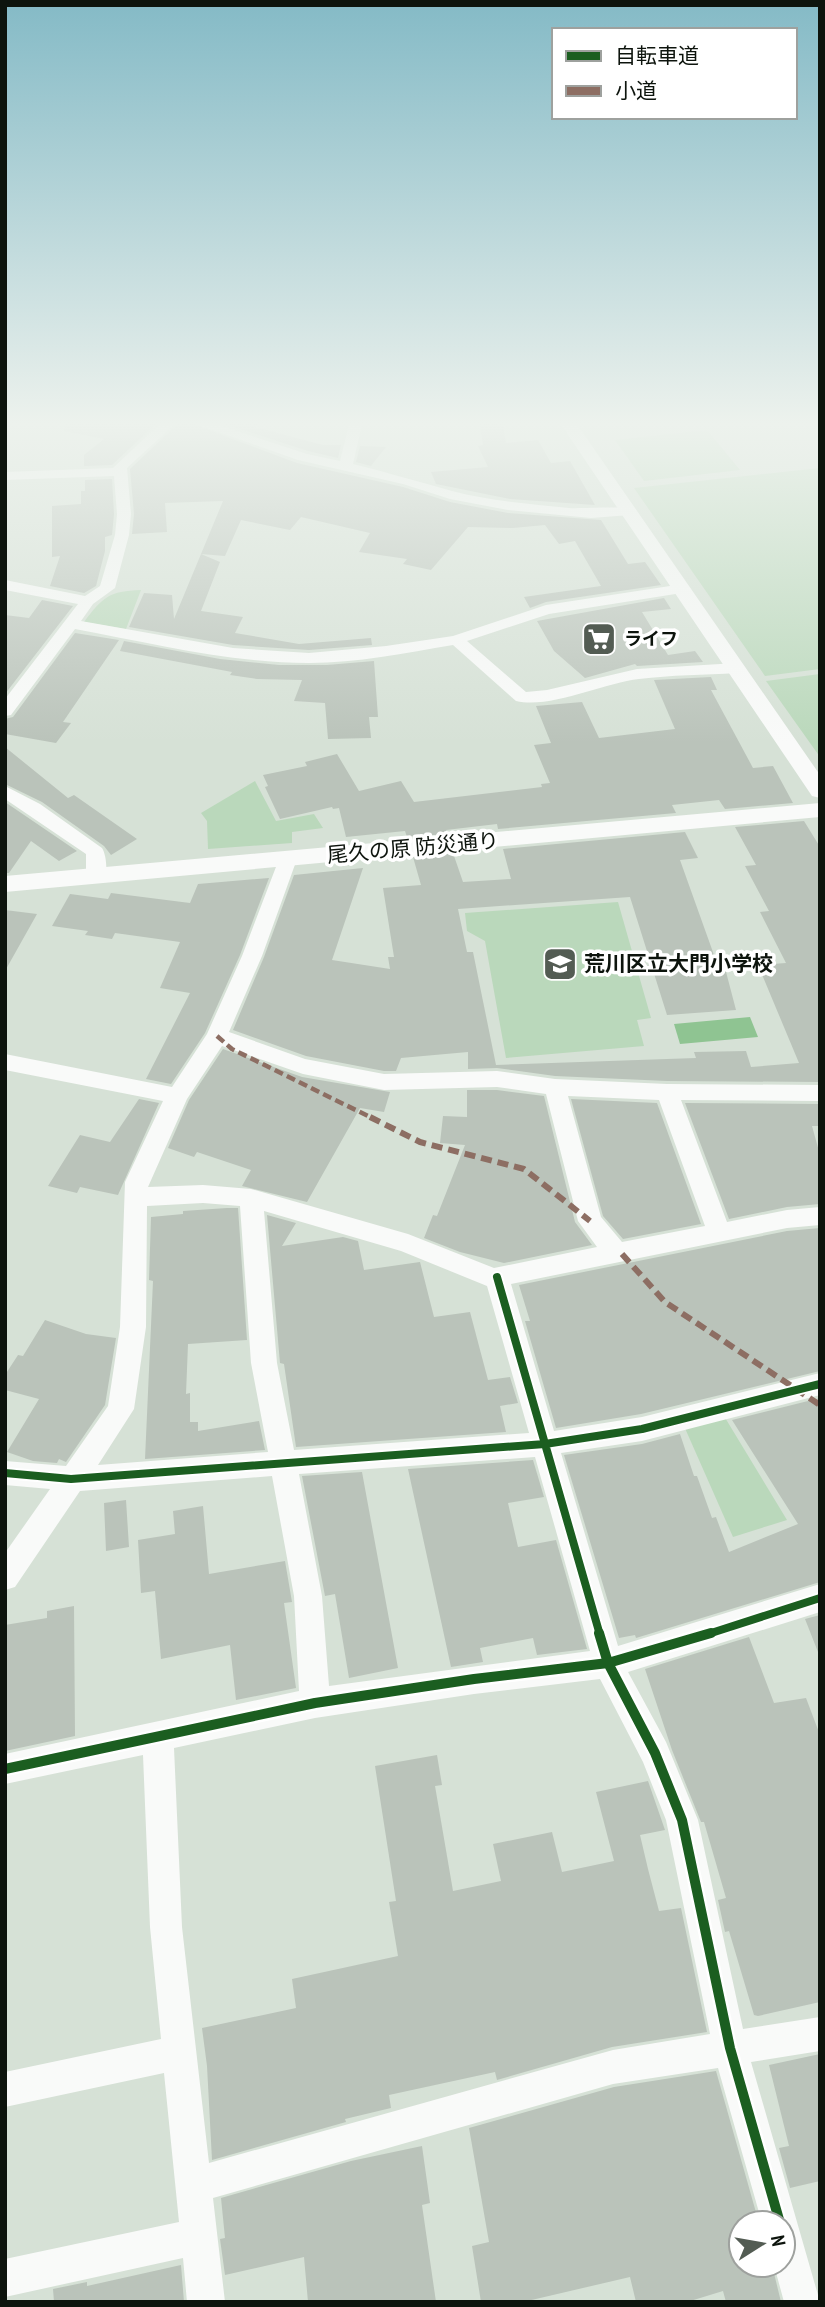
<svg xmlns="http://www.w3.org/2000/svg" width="825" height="2307" font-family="'PT Sans Narrow','Noto Sans JP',sans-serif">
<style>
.green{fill:#bad8bb}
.water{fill:#8fc492}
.building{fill:#bac3ba}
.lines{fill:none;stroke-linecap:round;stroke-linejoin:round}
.minor{fill:#f9faf9;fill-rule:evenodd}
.tertiary{fill:#f9faf9;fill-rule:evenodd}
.quiet-far1{stroke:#8d6e63;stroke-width:4.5;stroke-dasharray:9 4.5;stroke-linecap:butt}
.quiet{stroke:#8d6e63;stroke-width:6;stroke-dasharray:11 6;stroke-linecap:butt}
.cycleway-far1-casing{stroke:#fff;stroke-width:12}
.cycleway-casing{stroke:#fff;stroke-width:15}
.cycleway-far1{stroke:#1b5e20;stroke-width:8}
.cycleway{stroke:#1b5e20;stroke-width:10}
.labels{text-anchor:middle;stroke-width:7;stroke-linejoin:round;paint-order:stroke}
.far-poi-label{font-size:18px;font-weight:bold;fill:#0d140d;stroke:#fff;text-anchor:start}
.street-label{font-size:21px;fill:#0d140d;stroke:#fff}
.poi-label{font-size:21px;font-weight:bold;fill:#0d140d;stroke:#fff;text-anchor:start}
</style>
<rect width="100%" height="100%" fill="#d6e1d6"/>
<path class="green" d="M707,430L740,470L644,481L615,440Z
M820,468V669L765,676L634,488Z
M141,590L126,629L84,622C103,597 109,591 141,590Z
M820,674V757L766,681Z
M255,781L276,821L314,814L323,828L292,832V843L208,849L207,821L201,813Z
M618,902L651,1018L637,1020L644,1046L506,1058L485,941L467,931L465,913Z
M724,1416L787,1520L733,1537L684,1426Z"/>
<path class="water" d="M750,1017L758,1037L680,1044L674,1024Z"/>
<path class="building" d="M65,420H160L112,465L84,466V455L104,439L64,431Z
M182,420L297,463L403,487L450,502L508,513L601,520L628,564L645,562L661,585L546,602L530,608L524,597L601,586L575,541L559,544L545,525L513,528L468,527L431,570L403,564L407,559L359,552L370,533L301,517L290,530L241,520L225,556L201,554L223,501L165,503L167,532L132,534L134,514L130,469Z
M212,420H264L255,427L323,445H341L338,458L308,451Z
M479,420H502L506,443L538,440L551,463L570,461L595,505L510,499L436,484L431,472L488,467L478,446L483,445Z
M360,446L386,447L371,466L356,462Z
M112,479L114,514L112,535L105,537V551L96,586L84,593L50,586L60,556L52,557V506L81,504V491H85V480Z
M201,554L220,562L201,611L243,617L235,633L299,644L371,638L372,645L309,650L233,645L129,627L144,593L172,595L174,619Z
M664,598L671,609L642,612L668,655L695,651L703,662L637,666L635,664L585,678L554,651L537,621Z
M42,600L73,606L5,694V615L29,618Z
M75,633L119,640L63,722L71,723L56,743L5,734V719L13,717Z
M124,641L220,659L279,665H327L374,661L378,717H369L371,738L328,739L325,703L294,701L302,680L257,679L230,675L232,672L120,651Z
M711,677L717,690H711L753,768L773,766L793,803L725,809L719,800L672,805L676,813L498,829L497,824L446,830L447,834L407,837L405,831L346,837L339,808L333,809L332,807L280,819L265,787L268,786L263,775L307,766L305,762L337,754L359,791L401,781L414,802L542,787L541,784L550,783L534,745L551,743L536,706L582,702L599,738L675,729L654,680Z
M5,747L68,798L74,795L137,839L111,855L104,846L42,802L5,784Z
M5,802L77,851L59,861L31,841L9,873H5Z
M804,821L820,847V1082L667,1081L555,1076L497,1068L468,1069V1052L401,1058L396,1071H384L306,1056L233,1030L264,957L294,875L363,868L332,960L390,969L388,957H394L383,888L421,885L413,857L453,853L463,882L511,879L503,849L685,832L698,858L680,860L719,969L725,968L736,1010L667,1015L630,897L458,909L467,952H473L496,1065L696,1058L694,1052L746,1051L751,1067L799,1063L758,965L786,963L760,912L769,911L745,866L756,865L735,827Z
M269,878L240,955L205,1033L171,1084L146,1079L190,993L160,988L180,942L115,933L112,939L85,935L88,931L52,926L70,894L108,899L111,893L190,903L198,884Z
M5,910L37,914L5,971Z
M223,1049L302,1077L390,1092L384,1112L360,1108L307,1202L242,1186L251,1170L197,1152L194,1157L168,1148L189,1100Z
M467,1090H497L544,1096L575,1222L592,1245L504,1263L460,1252L424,1238L433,1215L437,1216L465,1145L440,1143L443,1116L467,1117Z
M139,1099L159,1103L118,1195L80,1187L77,1193L48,1186L80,1135L110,1142Z
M571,1099L657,1103L701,1224L623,1239L603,1216Z
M685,1103L820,1104V1126H812L820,1155V1204L787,1207L729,1219Z
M227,1208H238L247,1340L188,1344L186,1394L190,1393V1422H198V1431L259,1421L265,1450L145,1459L153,1281L149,1280L151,1217L183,1214V1211Z
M267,1215L296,1223L282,1246L343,1237L358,1241L364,1270L420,1262L434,1317L470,1312L488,1380L510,1377L518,1403L500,1406L506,1432L296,1447L284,1364L280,1363Z
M820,1228V1371L641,1414L556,1428L525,1321H530L519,1285L787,1231Z
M45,1320L86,1334L116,1338L105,1405L66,1462L59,1459L57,1463L33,1461L7,1452L39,1399L5,1390V1375L18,1355L23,1356Z
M820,1398V1582L636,1638L635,1635L619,1638L564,1455L642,1444L680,1434L694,1476H697L712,1518L716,1517L729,1552L798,1524L732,1420Z
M533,1460L544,1497L508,1503L518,1547L556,1540L587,1649L537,1655L533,1638L480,1648L483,1662L451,1667L408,1469Z
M362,1472L398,1668L349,1678L335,1594L325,1596L302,1476Z
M126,1500L129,1547L106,1551L104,1503Z
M203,1506L209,1574L285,1561L292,1602L284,1603L296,1688L236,1700L230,1645L161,1659L155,1591L141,1593L138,1540L175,1534L173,1511Z
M74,1606L75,1736L5,1751V1625L47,1618V1611Z
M820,1615V1652H818L805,1619Z
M749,1637L774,1703L806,1698L820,1735V2002L758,2016L754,2015L729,1931L725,1932L718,1900L726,1898L704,1822H701L672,1750L645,1669Z
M437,1755L442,1785L435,1786L453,1891L501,1881L493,1844L552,1832L562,1872L614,1861L596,1792L648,1781L665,1830L640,1835L648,1869L659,1911L681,1908L707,2032L612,2047L497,2080L495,2072L389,2095L391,2108L345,2119L346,2122L212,2160L207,2066L202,2028L296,2008L292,1979L398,1956L389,1902L396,1901L375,1766Z
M820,2054V2181L790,2188L779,2148L789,2146L769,2065Z
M716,2071L759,2223H741V2265H772L781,2302H726L723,2291L687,2302H636L630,2277L523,2302H481L472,2246L489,2242L469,2128L614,2087Z
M422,2146L430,2203L422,2205L436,2302H308L304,2257L225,2275L220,2239L225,2238L221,2198L351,2161Z
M181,2265L184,2302H54L53,2289L87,2282V2286Z"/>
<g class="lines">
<path class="minor" d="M164,420H179L127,468L131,514L129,535L115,588L93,604L81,621L233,648L309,653L386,646L453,636L546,605L683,584L691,589L688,592L549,614L467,641L526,692L547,690L637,669L737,663L745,668L737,673C704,675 671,675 639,679C603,683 551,709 516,701L453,645C405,653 357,663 309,663C230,663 151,643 75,629L11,715L5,716V699L78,604L5,590V580L85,596L100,586L115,535L117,514L114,476L5,480V472L113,468Z
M184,420H204L307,454L340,461L350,420H363L353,464C386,472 419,482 452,491C490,501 530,504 569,508C583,509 631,505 637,511L630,515L591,518L508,510L450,499L403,484L298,460Z
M5,786L40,804L102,848C107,856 108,875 103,882H89L86,878V854L5,799Z
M288,853L297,859L262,956L229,1032L305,1059L384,1074L497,1071L555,1079L667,1084L820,1085V1101L681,1100L727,1222L787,1210L820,1207V1225L787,1228L511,1284L554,1431L642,1417L820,1373V1395L642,1441L561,1453L618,1646L820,1584V1612L628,1672L666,1742L698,1820L743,2029L820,2017V2051L751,2062L820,2302H784L774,2265H783V2223H762L718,2068L613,2084L213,2198L225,2302H187L183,2258L5,2297V2259L179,2222L164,2073L5,2107V2072L161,2039L150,1927L143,1755L5,1784V1754L299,1691L294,1596L272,1476L80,1491L15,1587L5,1590V1553L50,1489L5,1485V1461L66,1466L108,1406L120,1327L125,1182L163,1101L5,1070V1054L172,1087L207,1034L242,956L279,859ZM222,1046L303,1074L384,1090L497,1087L546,1094L578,1221L597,1247L494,1268L408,1234L251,1189L203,1185L148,1187L187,1099ZM568,1096L659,1100L705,1226L622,1242L601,1217ZM203,1203L240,1206L251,1363L268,1452L98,1465L134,1409L146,1327L147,1206ZM264,1211L401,1251L487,1286L529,1433L294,1450L277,1363ZM535,1457L590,1651L329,1686L322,1596L299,1474ZM600,1679L643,1762L666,1820L710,2034L613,2050L209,2163L182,1927L174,1748L315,1718L474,1694Z"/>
<path class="tertiary" d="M558,420H574L820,775V798L812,796Z
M820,803V817L5,892V876Z"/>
<path class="quiet-far1" d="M217,1036L232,1049L374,1119"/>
<path class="quiet" d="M370,1117L420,1142L524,1169L590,1221
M622,1254L665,1302L820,1405"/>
<g class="cycleway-far1-casing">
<path id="cycleway-far1" d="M497,1277L600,1635
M5,1473L71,1479L545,1444L642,1429L820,1384
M705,1635L820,1598"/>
</g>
<g class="cycleway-casing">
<path id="cycleway" d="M599,1633L608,1663L655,1753L682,1820L730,2048L780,2223
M5,1769L315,1703L474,1679L608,1663L711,1633"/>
</g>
<use href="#cycleway-far1" class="cycleway-far1"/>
<use href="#cycleway" class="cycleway"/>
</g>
<linearGradient id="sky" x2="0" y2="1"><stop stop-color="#84bac6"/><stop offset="0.57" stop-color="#edf2ed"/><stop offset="1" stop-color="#edf2ed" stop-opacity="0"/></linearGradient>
<rect width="825" height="743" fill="url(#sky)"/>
<defs>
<g id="supermarket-square" transform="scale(1.75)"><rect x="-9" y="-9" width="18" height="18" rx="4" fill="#535c53" stroke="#fff"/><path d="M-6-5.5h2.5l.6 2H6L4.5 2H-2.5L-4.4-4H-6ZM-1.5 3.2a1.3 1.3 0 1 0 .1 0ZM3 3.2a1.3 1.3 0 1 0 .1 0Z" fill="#fff"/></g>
<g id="school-square" transform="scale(1.75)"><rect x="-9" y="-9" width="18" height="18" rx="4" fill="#535c53" stroke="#fff"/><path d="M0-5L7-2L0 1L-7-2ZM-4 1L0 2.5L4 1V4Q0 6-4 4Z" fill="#fff"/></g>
</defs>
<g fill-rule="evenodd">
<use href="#supermarket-square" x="599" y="639"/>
<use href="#school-square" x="560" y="964"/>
</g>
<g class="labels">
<g class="far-poi-label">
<text x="624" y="645">ライフ</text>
</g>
<g class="street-label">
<text transform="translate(413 848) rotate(-5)" y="7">尾久の原 防災通り</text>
</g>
<g class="poi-label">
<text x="584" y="971">荒川区立大門小学校</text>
</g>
</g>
<rect width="825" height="2307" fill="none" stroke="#0d140d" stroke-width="14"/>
<rect x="552" y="28" width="245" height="91" fill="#ffffff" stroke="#9ea19e" stroke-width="2"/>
<rect x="566" y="51" width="35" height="10" fill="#1b5e20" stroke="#9ea19e" stroke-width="2"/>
<text x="615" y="63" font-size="21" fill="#0d140d">自転車道</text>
<rect x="566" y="86" width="35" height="10" fill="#8d6e63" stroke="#9ea19e" stroke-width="2"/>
<text x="615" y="98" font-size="21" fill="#0d140d">小道</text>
<g transform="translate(762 2244) rotate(79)"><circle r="33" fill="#ffffff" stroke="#9ea19e" stroke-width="2"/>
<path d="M0-5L12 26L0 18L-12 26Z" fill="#535c53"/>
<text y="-10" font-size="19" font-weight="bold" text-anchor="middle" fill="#0d140d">N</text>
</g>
</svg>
